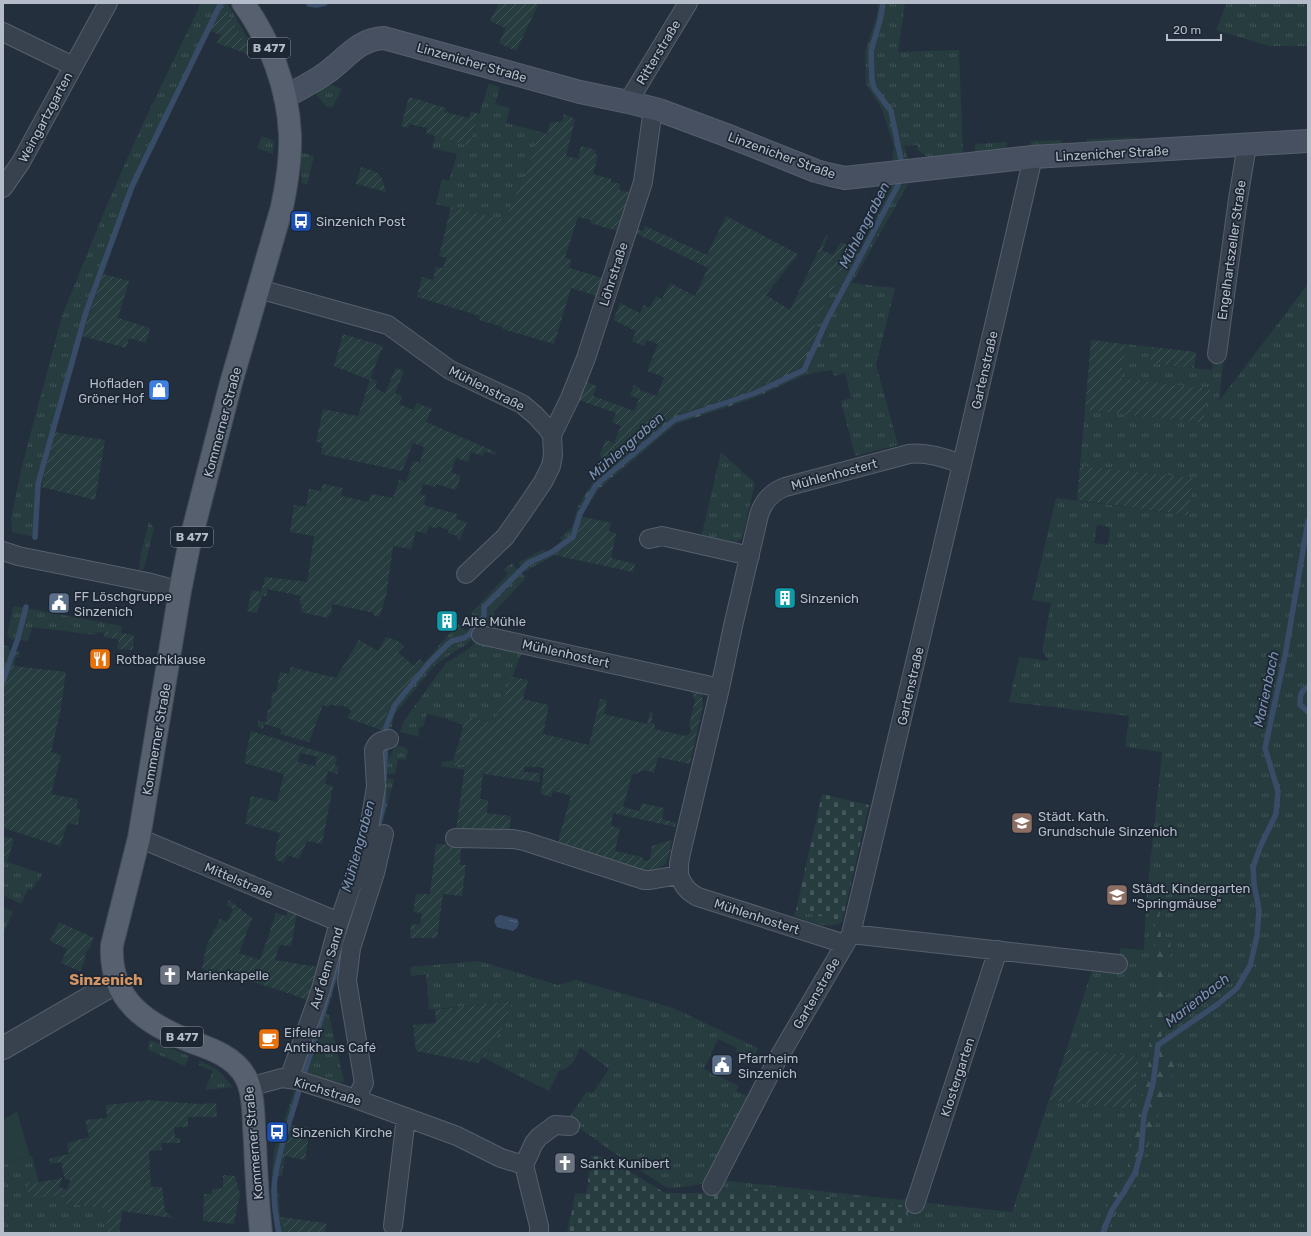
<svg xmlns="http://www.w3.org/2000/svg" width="1311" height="1236" font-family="Rubik,sans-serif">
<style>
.grass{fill:url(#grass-tufts);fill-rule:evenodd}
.forest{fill:url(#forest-firs)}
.cemetery{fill:url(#cemetery-stones)}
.garden{fill:url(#garden-furrows);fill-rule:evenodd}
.pitch{fill:#263c3f}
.water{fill:url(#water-ripples)}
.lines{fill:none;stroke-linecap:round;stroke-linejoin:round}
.stream{stroke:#394c67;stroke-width:5.5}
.minor-casing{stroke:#565f6c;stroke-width:20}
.tertiary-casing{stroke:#565f6c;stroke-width:24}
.secondary-casing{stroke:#565f6c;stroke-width:24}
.primary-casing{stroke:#414a57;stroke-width:24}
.minor{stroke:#38414e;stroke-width:18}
.tertiary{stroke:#38414e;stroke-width:22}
.secondary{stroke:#465061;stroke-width:22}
.primary{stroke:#56606e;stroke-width:22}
.labels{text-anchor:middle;stroke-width:3.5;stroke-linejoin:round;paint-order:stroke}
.shield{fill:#1d2633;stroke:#878f9c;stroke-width:1}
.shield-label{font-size:12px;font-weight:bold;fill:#b4bcc9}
.street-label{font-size:13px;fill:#b4bcc9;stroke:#1d2633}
.poi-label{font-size:13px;fill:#b4bcc9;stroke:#1d2633;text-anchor:start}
.water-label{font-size:14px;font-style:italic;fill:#7c92b1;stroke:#1d2633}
.quarter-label{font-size:15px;font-weight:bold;fill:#d59563;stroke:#1d2633}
</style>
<defs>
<pattern id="grass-tufts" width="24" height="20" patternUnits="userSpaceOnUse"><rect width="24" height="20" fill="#263c3f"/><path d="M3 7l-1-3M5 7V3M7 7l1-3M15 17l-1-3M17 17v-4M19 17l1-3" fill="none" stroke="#435659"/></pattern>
<pattern id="forest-firs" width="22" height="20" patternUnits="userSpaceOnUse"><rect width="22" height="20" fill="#263c3f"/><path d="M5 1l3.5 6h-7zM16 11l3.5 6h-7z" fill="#435659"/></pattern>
<pattern id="cemetery-stones" width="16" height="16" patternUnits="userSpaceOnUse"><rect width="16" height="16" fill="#263c3f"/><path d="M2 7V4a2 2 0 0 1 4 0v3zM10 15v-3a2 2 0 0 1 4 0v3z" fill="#435659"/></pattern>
<pattern id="garden-furrows" width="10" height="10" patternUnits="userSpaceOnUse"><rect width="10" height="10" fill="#263c3f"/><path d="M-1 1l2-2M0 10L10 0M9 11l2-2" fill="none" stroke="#435659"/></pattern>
<pattern id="water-ripples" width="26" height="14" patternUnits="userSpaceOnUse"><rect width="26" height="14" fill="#394c67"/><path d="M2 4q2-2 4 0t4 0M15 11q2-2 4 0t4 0" fill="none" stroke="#53647b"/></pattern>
</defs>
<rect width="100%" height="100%" fill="#242f3e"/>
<path class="grass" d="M201,3H227L247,37L256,55L253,56L223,5L206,39L204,38L190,67L192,68L152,152H150L136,187H135L85,325L69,385H68L41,483L37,538L12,532L11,518L23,462L62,316L107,205L139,132Z
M877,3H905L898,52L959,50L963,155L932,160L918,150L917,145L904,146L908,159L892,161L894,146L882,109L866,84L865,52L878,11Z
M1227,3H1308V46H1269L1216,30Z
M328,83L342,89L332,108L326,106L316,95Z
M489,84L500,87L495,104L510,108L506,123L538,131L531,159L505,221L436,204L442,179L449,181L457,154L432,148L435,135L469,146Z
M262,136L274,141L273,154L257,148Z
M1137,137V142L1087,145V139Z
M1062,140V147L1030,150L1031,141Z
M1007,142L1006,151L977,155L975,152V144Z
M303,153L314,156L307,185L302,183L299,154Z
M908,184L852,283L895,288L876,365L898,445L855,456L841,401L851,398L845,373L834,376L832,370L807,374L827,332L813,324L852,252L855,254L860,249L892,186Z
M1308,284V1233H1108L1110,1224L1138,1175L1161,1042L1171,938L1161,937L1159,917L1164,898L1157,903L1148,1072L1127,1170L1099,1223L1096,1233H902L910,1206L747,1188L746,1193L726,1191L716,1192L721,1180L903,1200L914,1193L919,1202L1012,1212L1049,1100L1129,1109L1138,1057L1067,1048L1093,967L1118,964L1120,948L1144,950L1146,903L1162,752L1125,747L1129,716L1009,702L1019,657L1049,661L1042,651L1051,603L1032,600L1056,498L1188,515L1193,478L1080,466L1085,410L1203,423L1209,389L1121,378L1125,344L1152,347L1150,363L1212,370L1214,354L1224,355L1219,401ZM1097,525L1110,527L1108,545L1094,543Z
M721,452L755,483L742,539L732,545L701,538Z
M577,509L583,517L577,535L573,538L572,541L550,558L529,569L526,572L518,563L543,549L547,553L562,541L560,538L572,527Z
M149,522L154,528L144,569L139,570L141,553Z
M512,563L525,577L524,580L494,612V618L474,638L464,646L455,651L435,665L394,715L391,731L382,730L388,710L393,703L437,648L458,624L466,631L477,619L471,613L508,574L504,569Z
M15,606L122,626L121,633L105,631V633L97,632L96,635L32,627L28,641L11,639L7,635L13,607Z
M479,640L523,650L494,723L466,716L464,725L448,720V719L427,714L423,727H420L418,735L421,736V737L400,732L403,722L446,663L467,650Z
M3,645L9,647V649L14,651L3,687Z
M395,745C407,748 410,747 406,760L398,759L395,774H380L378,752L387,748L388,749L389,759Z
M457,746H459L454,764L465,765V770L441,766L442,762L453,761Z
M380,778L394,779L381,831L373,830Z
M3,860L42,874L39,881H37L32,890L28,889L21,904L3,895Z
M3,907L13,912L3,934Z
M796,910L842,922C829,931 808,921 794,916Z
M345,927L353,929L326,1014L329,1015L344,1081L341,1083L299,1072Z
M479,961L558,985L576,980L673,1008L758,1048L749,1065L737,1059L738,1057L737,1056L739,1053L736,1051L737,1048L718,1039L704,1069L739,1086L736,1091L750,1097L705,1183L685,1187L667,1188L598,1142V1141L567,1120L587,1091L592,1094L609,1069L580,1047C574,1061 575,1065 559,1071L549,1091L484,1058L503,1026L513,1001L429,1010L426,974L411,976L410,967Z
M150,1040L189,1056L185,1066L148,1050Z
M200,1061L218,1070L233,1087L205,1090L213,1071L199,1065Z
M295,1088L302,1090L291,1125L280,1176L272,1174L274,1150Z
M29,1153L30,1156H32L39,1183L29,1184L65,1194L63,1203L108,1209L106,1233H3V1164L26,1157Z
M278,1189L280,1217L286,1233H275L271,1190Z"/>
<path class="forest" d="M819,328L827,332L807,374L754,398L676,424L599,489L582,515L577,509L583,497L592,484L671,417L751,391L801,367Z
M1164,897L1159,917L1161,937L1171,938L1161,1042L1177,1059L1138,1175L1110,1224L1108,1233H1096L1099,1223L1127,1170L1148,1072L1157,903Z"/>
<path class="cemetery" d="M822,794L869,805L842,922L796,910Z
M591,1156L606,1157L665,1193H697L726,1191L745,1193L746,1188L910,1206L902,1233H567L570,1216H571L575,1193L586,1194L588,1184L590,1185V1183L588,1182L589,1171H592V1169H589Z"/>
<path class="garden" d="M499,3H539L516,51L499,43L506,28L490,21Z
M223,4L253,56L217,43L221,35L210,31Z
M409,97L446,108L445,112L469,118L471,111L479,114L469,146L426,133L427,128L409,124L408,128L401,126Z
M564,114L575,119L566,156L578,159L581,146L596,150L595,154L598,155L593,174L611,179V182L620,184L619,190L632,193L621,232L590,223L591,220L578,217L565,257L571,260L569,268L606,279L600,297L571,288L554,344L503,329L502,331L503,327L479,320L480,316L417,297L422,277L433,280L436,267L443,268L446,258L439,256L451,207L505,220L531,159L538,131L547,134L550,123L563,121Z
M361,167C380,173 381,172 386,192L356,184Z
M726,216L798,254L766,295L790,310L826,235L828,236L822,250L833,255L841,242L851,247L852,252L814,324L819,328L801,367L751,391L671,417L615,464L599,456L606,440L614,443L621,426L612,422L616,413L576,399L584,381L597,386L593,396L634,411L639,399L630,395L634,385L640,388V390L657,396L664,377L647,371L658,344L647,340L644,346L632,341L636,331L613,320L620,303L640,313L644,305L650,308L656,296L662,299L670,283L695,296L708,268L631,231L632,228L643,231L645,226L707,255Z
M103,274L129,281L118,318L150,328L146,343L129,338L126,348L82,336Z
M343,334L383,346L370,378L377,381L375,388L385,393L396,368L404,371L395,393L402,396L399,404L413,410L417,403L432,409L426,422L496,452L495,455L484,451L483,456L471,452L468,462L456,458L451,472L461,476L456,490L436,484L435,487L423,484L420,494L426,496L424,505L457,514L456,519L467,522L460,540L457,539V536L448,533L449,530L438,526L437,529L429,526L426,534L416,531L411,549L393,546L386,597L379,617L373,615L374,613L332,604L331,613L327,618L301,612L302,605L299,604L301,596L268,589L266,596H262L257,613L247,611L252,590L261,592L265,577L307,582L314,536L290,532L294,505L306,507L309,489L321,491L323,484L343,488L341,496L369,502L371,494L393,498L399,480L406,482L413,461L420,462L424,447L413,443L402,471L321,454L323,443L316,442L323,409L358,416L370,380L334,366Z
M1091,340L1125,344L1121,378L1210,389L1203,423L1085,410Z
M1152,347L1196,352L1194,368L1150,363Z
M55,432L105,440L95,500L41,487Z
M1080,466L1193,478L1188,515L1077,500Z
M583,517L611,523L609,531L616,533L611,558L635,564L633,572L554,555L572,541L573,538L577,535Z
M105,631L134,635L133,650L117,649L119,639L104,637Z
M386,637L398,641L404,646L398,652L414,666L420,659L424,663L437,648L393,703L388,710L382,730L347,718L351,711C345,703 338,707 330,705L329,707L323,705L309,742L280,734L281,729L264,724L263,729L258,727V721L266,722L268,709H271L272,692H276L280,672L289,674L291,667L336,678L359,640L378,651Z
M14,651L20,652L19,657H16L14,666L66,672L60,713L51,752L61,755L51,794L78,799L77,807L80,810L78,825L68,823L60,846L3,828V687Z
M512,677L528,680L523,699L549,705L543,734L589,745L600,699L607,700L604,714L647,724L650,712L653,713L651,723L655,724L654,729L686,736L690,733L691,729L689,726L695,700L689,687L694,688L702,694L703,705L690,764L658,757L654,773L645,770L632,775L623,807L640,811L642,803L664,808L662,819L676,823L675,827L613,813L611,826L620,828L615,851L642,857L644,860L647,861L650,859L652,846L672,840L669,856L665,864L657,870L647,871H641L559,844V837L571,796L553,791L551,797L541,794L544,768H540V767H524V772L540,773L539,782L483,774L480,799L488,800L487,813L511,816L509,831L456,830L465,765H454L465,716L494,723Z
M251,731L337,757L335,766L339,767L337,774L328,771L325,784L333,786L322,844L307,841L299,859L287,855L284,863L277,860C272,851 278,842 280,833L245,824L251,796L277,802L284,774L244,763ZM300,753L318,757L315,766L298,762Z
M3,836L14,839L7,862L3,860Z
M436,844L461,845L460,865H466L462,896L443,894L437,938H410L411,924L420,925L422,913L413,912L416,894H430Z
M229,900L252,918L239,953L260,960L276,913L286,916L289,909L297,912L291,946L279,945L275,960L318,967L312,1002C285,991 257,983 229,975L228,979L202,969L206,947L220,919L227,922L233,909L227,905Z
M59,922L94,938L89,949H88L84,957L86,958L80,971L61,963L67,949L50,941Z
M513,1001L503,1026L484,1058L482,1057L478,1063L416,1051L413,1025L436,1023L435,1010Z
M1067,1048L1138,1057V1071L1129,1109L1049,1100Z
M145,1100L200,1104L216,1103L217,1118L216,1117H188V1127H174L175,1138H180V1143H161L162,1150L149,1151L151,1187H162L165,1211L173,1218L122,1211L119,1233H106L108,1209L62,1203L65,1195L30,1197L27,1189L29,1184L62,1178L59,1187L67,1190L70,1180L65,1179L61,1162L50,1164L49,1159L69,1154L67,1143L89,1137L85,1120L107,1118L106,1105L145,1101Z
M291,1125L310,1128L305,1160L285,1156L282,1176H280Z
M223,1175L235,1176L240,1194L234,1224L203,1221L204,1194H212V1189L223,1188Z
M280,1217L326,1223L325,1233H286Z"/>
<path class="pitch" d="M17,1111L29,1153L26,1157L3,1164V1120Z"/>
<path class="water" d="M500,915L517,919L519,923L517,928L513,931L497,927C493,922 494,917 500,915Z"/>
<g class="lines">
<path class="stream" d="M883,3L880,20L871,51L872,80L874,88L891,111L901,160L900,168
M309,4L317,5L325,3
M35,537L38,484L86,312L132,186L221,3
M3,681L18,638L26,607
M1308,687C1300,691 1300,697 1300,705L1308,712
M384,779L386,727L395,705L429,663L447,645L452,641L464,638L469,635L484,616V607L528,563L552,552L573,537L580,514L596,485L674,420L755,393L804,370L827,320L898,185L899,177
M378,827L383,806V792
M356,904L362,881
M279,1233C276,1219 274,1204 274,1190C274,1176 278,1163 281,1149L344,944
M1103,1233L1112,1210L1124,1192L1135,1173L1141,1152L1144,1115L1153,1084L1158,1045L1218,1004L1237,988L1250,966L1257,936L1259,910L1254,884L1253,867L1261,845L1276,814L1278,791L1265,748L1285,656L1308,521"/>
<g class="minor-casing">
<path id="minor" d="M3,32L73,66
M628,102L688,3
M3,188L21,162L108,3
M259,289L388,325L450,370L522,404L535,415L547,428L552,435L553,455L551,466L543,482L522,513L505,537L466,574
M1217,354L1238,199L1247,145
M552,435L570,398L586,358L643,182L653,108
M649,539L662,536L750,556
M3,551L18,556L147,582L180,591
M481,635L720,688
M139,838L339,922
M455,838L513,839L524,841L644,880H650L679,875C683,886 688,892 698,897L845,944
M375,873L384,834
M679,875V864L681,853L720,688L733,626L759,515C763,502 772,492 785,487L909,454C927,452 945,458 962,464
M354,880L375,873L351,948L347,981L364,1083L356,1099
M851,934L1118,964
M289,1079L321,989L339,922L367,841L376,787L374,750C377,742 381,741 389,739
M249,1087L282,1078L297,1080L356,1099L457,1136L501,1158L524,1165
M712,1186L776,1062L851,934L962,464L1033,157
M915,1204L998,950
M393,1226L406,1117
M539,1233V1226L524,1165L534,1143L539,1137L555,1125L570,1126"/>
</g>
<g class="tertiary-casing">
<path id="tertiary" d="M3,1048L117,982"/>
</g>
<g class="secondary-casing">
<path id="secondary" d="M285,97C299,89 314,82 326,73C346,59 358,39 384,38L580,92L628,102L659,110L726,135L816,171L831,175L845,178L1033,157L1308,141"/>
</g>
<g class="primary-casing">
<path id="primary" d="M243,3C270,40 288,88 290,134C291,158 287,183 282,207L231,383L189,546L180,591L139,838L112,945C109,1000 146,1024 192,1042C212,1049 234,1057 245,1076C255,1093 253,1122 255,1142C256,1172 258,1203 261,1233"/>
</g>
<use href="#minor" class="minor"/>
<use href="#tertiary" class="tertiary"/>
<use href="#secondary" class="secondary"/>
<use href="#primary" class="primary"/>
</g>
<defs>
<g id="bus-square" transform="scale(1.15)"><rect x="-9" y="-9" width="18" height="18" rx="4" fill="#1a4fb4" stroke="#1d2633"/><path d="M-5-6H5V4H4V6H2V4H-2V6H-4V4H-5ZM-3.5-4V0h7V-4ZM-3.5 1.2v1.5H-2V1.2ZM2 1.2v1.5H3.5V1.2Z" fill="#fff"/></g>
<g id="shop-square" transform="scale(1.15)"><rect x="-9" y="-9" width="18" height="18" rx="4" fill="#3f7fe0" stroke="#1d2633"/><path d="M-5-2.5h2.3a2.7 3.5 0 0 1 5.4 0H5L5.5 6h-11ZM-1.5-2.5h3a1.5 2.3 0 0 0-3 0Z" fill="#fff"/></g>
<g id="building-square" transform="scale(1.15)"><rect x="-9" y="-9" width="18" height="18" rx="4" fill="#0f9aa8" stroke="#1d2633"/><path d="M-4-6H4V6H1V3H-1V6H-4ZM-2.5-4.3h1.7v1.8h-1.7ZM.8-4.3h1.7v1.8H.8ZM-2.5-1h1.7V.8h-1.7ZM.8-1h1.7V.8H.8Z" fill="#fff"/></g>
<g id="civic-square" transform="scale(1.15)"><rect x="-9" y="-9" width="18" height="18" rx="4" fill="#5c6f8a" stroke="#1d2633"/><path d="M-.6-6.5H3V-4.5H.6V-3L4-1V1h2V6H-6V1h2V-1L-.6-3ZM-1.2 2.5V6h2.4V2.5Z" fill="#fff"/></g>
<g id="restaurant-square" transform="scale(1.15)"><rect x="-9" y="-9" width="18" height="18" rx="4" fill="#e8710a" stroke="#1d2633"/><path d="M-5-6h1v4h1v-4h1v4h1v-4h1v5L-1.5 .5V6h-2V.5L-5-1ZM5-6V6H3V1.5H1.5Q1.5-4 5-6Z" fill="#fff"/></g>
<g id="school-square" transform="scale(1.15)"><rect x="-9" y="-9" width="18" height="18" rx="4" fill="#8d6e63" stroke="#1d2633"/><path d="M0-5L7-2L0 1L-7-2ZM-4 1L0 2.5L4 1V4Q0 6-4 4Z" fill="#fff"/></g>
<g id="church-square" transform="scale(1.15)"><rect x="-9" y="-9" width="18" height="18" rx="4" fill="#6b7280" stroke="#1d2633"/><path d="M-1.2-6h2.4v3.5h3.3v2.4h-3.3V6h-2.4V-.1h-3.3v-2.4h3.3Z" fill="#fff"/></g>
<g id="cafe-square" transform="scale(1.15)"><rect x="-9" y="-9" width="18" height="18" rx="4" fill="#e8710a" stroke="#1d2633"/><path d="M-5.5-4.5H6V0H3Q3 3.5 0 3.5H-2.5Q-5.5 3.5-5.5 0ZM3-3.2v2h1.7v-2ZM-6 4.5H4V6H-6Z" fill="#fff"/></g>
</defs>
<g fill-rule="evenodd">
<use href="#bus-square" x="301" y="221"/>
<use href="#shop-square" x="159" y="390"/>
<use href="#building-square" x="785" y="598"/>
<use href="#civic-square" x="59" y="603"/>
<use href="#building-square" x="447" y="621"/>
<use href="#restaurant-square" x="100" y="659"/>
<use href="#school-square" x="1022" y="823"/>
<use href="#school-square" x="1117" y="895"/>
<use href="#church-square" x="170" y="975"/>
<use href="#cafe-square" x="269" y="1039"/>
<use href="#civic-square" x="722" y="1065"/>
<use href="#bus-square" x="277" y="1132"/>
<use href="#church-square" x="565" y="1163"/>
</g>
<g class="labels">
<g class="shield">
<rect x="248" y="38" width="42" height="20" rx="3"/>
<rect x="171" y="527" width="42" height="20" rx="3"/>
<rect x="161" y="1027" width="42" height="20" rx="3"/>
</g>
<g class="shield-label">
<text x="269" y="52">B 477</text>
<text x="192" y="541">B 477</text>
<text x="182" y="1041">B 477</text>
</g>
<g class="street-label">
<text transform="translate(658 52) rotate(-59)" y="5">Ritterstraße</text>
<text transform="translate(472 62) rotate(16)" y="5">Linzenicher Straße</text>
<text transform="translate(45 117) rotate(-62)" y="5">Weingartzgarten</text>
<text transform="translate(1112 153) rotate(-3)" y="5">Linzenicher Straße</text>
<text transform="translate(782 155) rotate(20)" y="5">Linzenicher Straße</text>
<text transform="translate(1231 250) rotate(-82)" y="5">Engelhartszeller Straße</text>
<text transform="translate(613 274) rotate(-72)" y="5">Löhrstraße</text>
<text transform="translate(984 370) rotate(-77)" y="5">Gartenstraße</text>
<text transform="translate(487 388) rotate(27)" y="5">Mühlenstraße</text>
<text transform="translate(222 422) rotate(-75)" y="5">Kommerner Straße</text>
<text transform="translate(834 474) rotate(-15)" y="5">Mühlenhostert</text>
<text transform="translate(566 653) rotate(13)" y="5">Mühlenhostert</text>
<text transform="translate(910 686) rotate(-77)" y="5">Gartenstraße</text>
<text transform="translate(156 739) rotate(-80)" y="5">Kommerner Straße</text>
<text transform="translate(239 880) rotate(23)" y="5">Mittelstraße</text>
<text transform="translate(757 916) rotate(18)" y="5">Mühlenhostert</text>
<text transform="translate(326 968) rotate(-73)" y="5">Auf dem Sand</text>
<text transform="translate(816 993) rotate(-60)" y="5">Gartenstraße</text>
<text transform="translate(957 1077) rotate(-72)" y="5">Klostergarten</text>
<text transform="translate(328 1091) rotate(17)" y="5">Kirchstraße</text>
<text transform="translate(253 1143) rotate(-95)" y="5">Kommerner Straße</text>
</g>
<g class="poi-label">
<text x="316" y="226">Sinzenich Post</text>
<text x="144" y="388" text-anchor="end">Hofladen<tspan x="144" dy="15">Gröner Hof</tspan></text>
<text x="74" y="601">FF Löschgruppe<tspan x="74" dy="15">Sinzenich</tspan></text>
<text x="800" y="603">Sinzenich</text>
<text x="462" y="626">Alte Mühle</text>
<text x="116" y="664">Rotbachklause</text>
<text x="1038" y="821">Städt. Kath.<tspan x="1038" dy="15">Grundschule Sinzenich</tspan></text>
<text x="1132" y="893">Städt. Kindergarten<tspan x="1132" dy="15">"Springmäuse"</tspan></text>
<text x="186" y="980">Marienkapelle</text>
<text x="284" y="1037">Eifeler<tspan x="284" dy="15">Antikhaus Café</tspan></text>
<text x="738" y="1063">Pfarrheim<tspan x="738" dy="15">Sinzenich</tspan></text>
<text x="292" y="1137">Sinzenich Kirche</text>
<text x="580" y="1168">Sankt Kunibert</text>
</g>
<g class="water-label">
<text transform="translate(864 225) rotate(-63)" y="5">Mühlengraben</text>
<text transform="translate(626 446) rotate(-41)" y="5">Mühlengraben</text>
<text transform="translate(1266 689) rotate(-78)" y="5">Marienbach</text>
<text transform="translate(358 846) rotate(-75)" y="5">Mühlengraben</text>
<text transform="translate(1197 1000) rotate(-38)" y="5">Marienbach</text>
</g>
<g class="quarter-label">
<text x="106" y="985">Sinzenich</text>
</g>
</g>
<rect width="1311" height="1236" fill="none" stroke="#b4bcc9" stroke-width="8"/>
<path d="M1167 34v6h54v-6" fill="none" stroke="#b4bcc9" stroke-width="2"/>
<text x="1173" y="34" font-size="12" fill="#b4bcc9" stroke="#1d2633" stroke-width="3" paint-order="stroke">20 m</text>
</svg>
